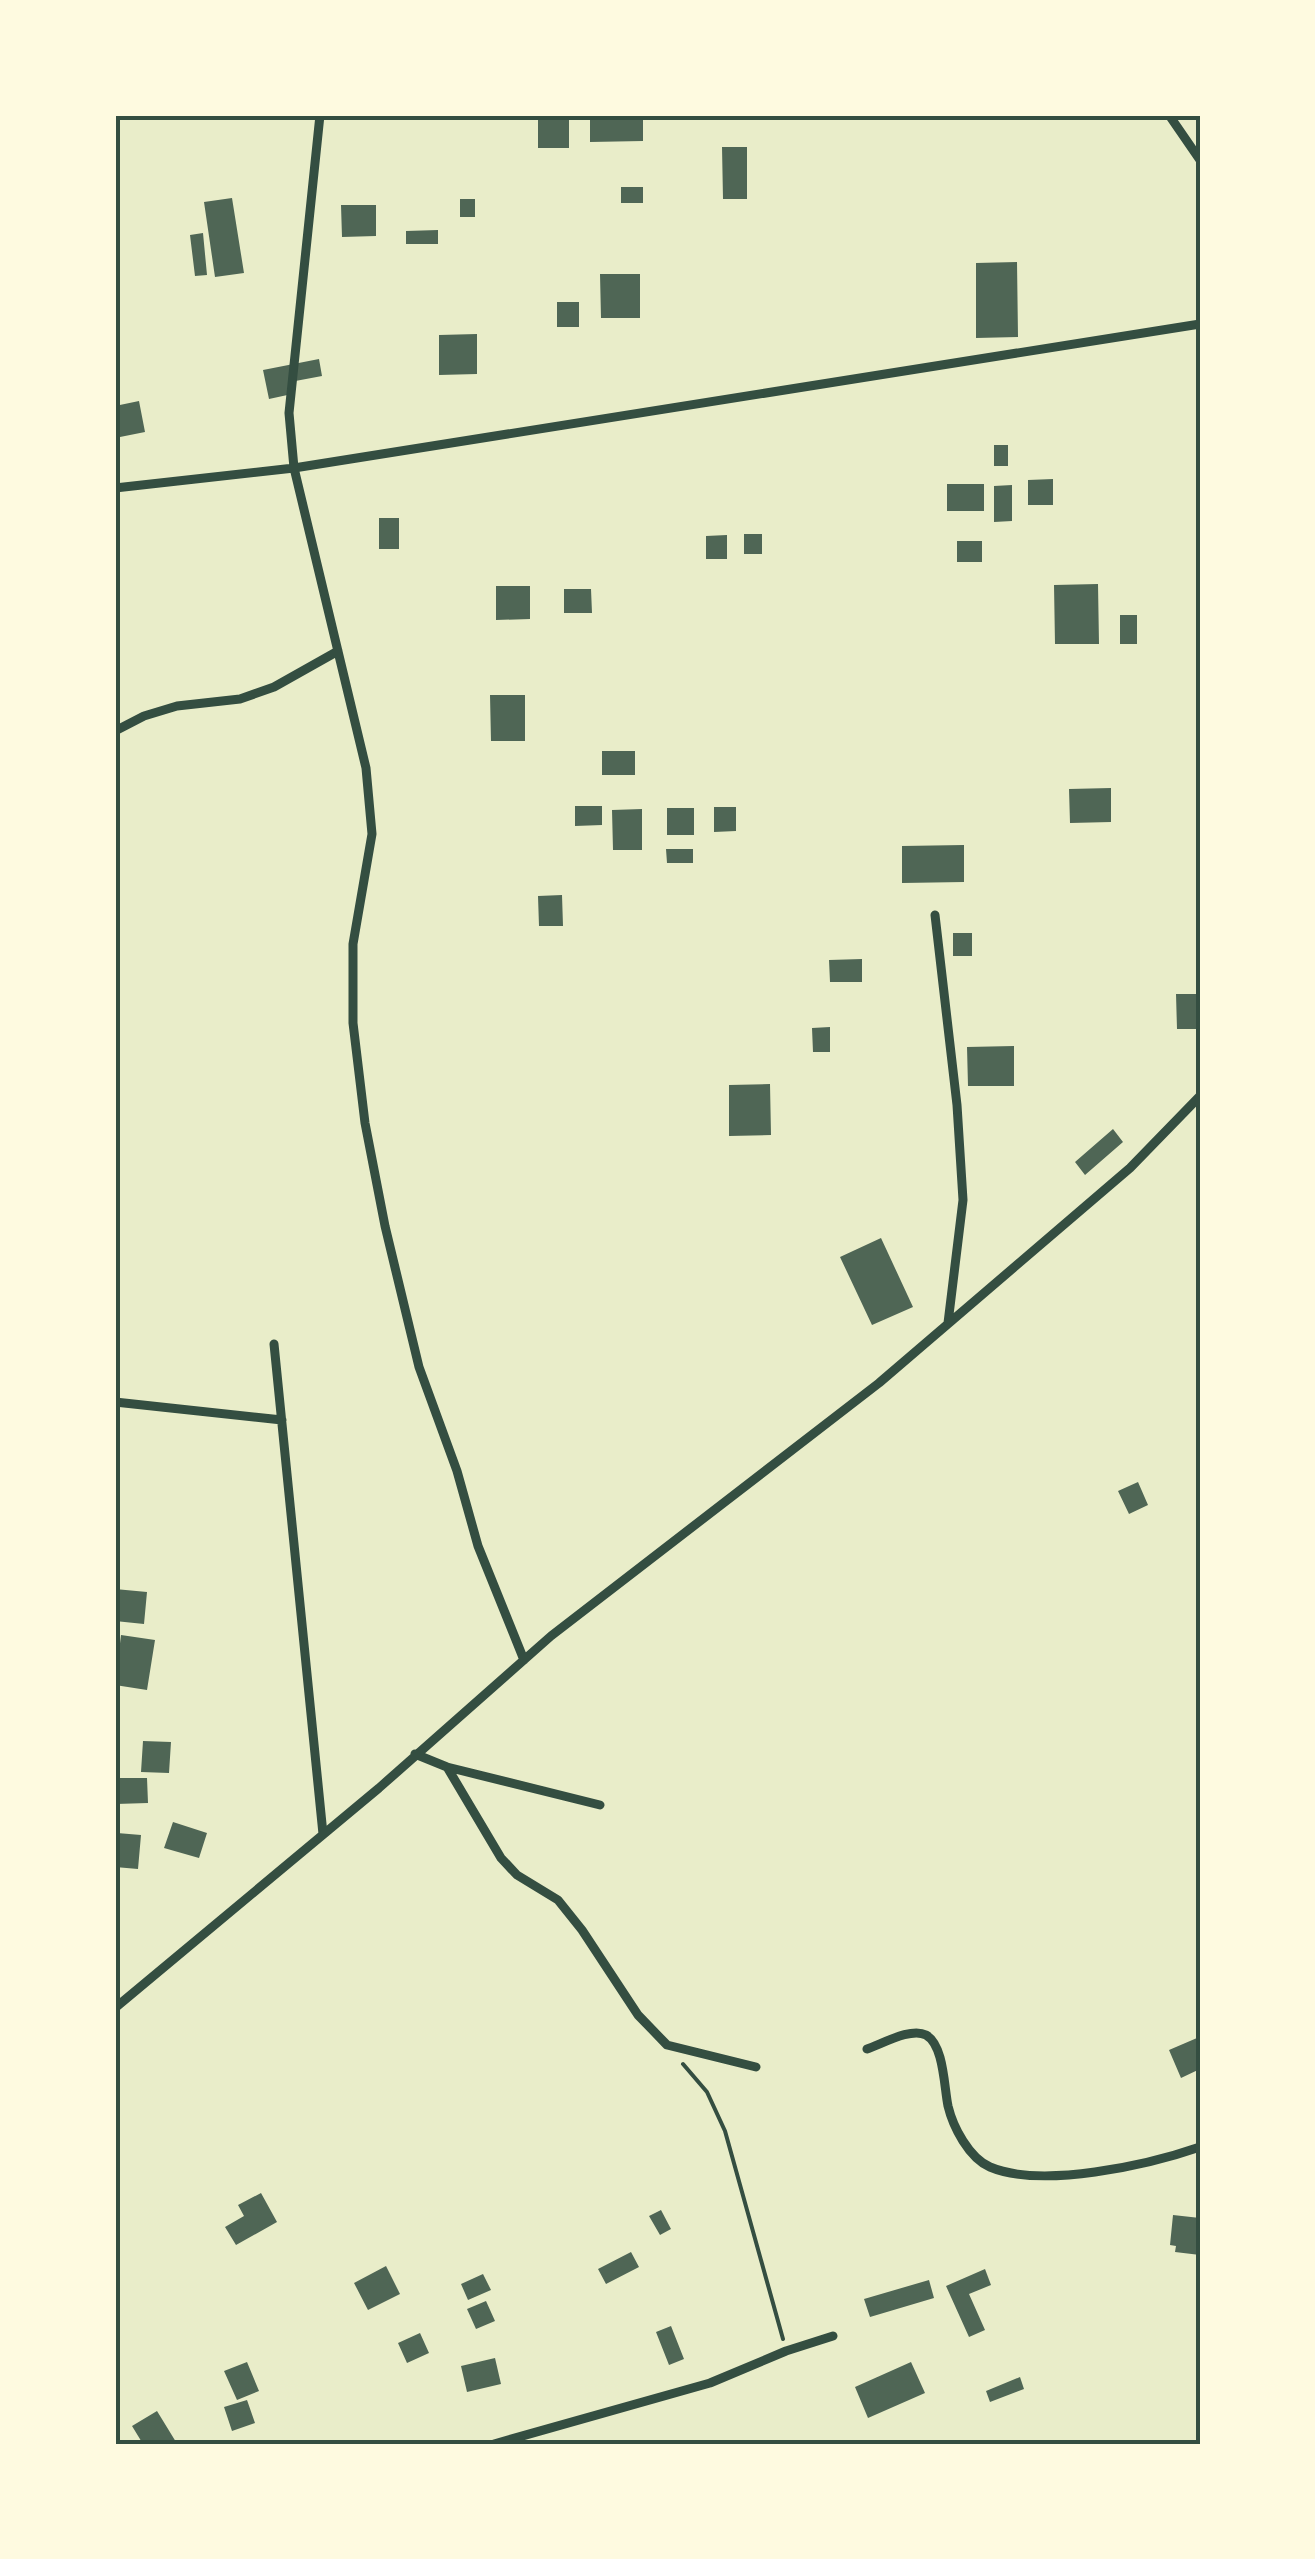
<svg xmlns="http://www.w3.org/2000/svg" width="1315" height="2559" font-family="Inter,sans-serif">
<style>
.building{fill:#4f6655}
.lines{fill:none;stroke-linecap:round;stroke-linejoin:round}
.path{stroke:#344e41;stroke-width:4}
.minor{stroke:#344e41;stroke-width:9}
.neatline{fill:none;stroke:#344e41;stroke-width:4}
</style>
<rect width="100%" height="100%" fill="#e9edc9"/>
<path class="building" d="M538,115H569V148H538Z
M590,116H643V141L590,142Z
M722,147H747V199H723Z
M621,187H643V203H621Z
M232,198L244,273L215,277L204,202Z
M460,199H475V217H460Z
M341,205H376V236L342,237Z
M438,230V244H406V231Z
M203,233L207,275L195,276L190,235Z
M1017,262L1018,337L976,338V263Z
M600,274H640V318H601Z
M557,302H579V327H557Z
M477,334V374L439,375V335Z
M319,359L322,376L290,382L292,394L269,399L263,370Z
M139,401L145,432L115,438V406Z
M994,445H1008V466H994Z
M1053,479V505H1028V480Z
M947,484H984V511H947Z
M1012,485V521L994,522V486Z
M379,518H399V549H379Z
M744,534H762V554H744Z
M727,535V559H706V536Z
M957,541H982V562H957Z
M1098,584L1099,644H1055L1054,585Z
M496,586H530V619L496,620Z
M564,589H591L592,613H564Z
M1120,615H1137V644H1120Z
M490,695H525V741H491Z
M602,751H635V775H602Z
M1111,788V822L1070,823L1069,789Z
M575,806H602V825L575,826Z
M714,807H736V831L714,832Z
M667,808H694V835H667Z
M642,809V850H613L612,810Z
M964,845V882L902,883V846Z
M666,849H693V863H667Z
M562,895L563,926H539L538,896Z
M953,933H972V956H953Z
M862,959V982H830L829,960Z
M1176,994H1200V1029H1177Z
M830,1027V1052H813L812,1028Z
M1014,1046V1086H968L967,1047Z
M770,1084L771,1135L729,1136V1085Z
M1113,1129L1123,1142L1085,1175L1075,1162Z
M881,1238L913,1307L872,1325L840,1257Z
M1138,1482L1148,1505L1129,1514L1118,1491Z
M115,1589L147,1592L144,1624L115,1621Z
M121,1635L155,1640L147,1690L115,1685Z
M143,1741L171,1742L169,1773L141,1772Z
M116,1778H147L148,1803L116,1804Z
M173,1822L207,1833L199,1858L164,1848Z
M117,1833L141,1835L138,1869L115,1867Z
M1197,2038L1200,2069L1181,2078L1169,2050Z
M261,2193L277,2222L236,2245L225,2227L244,2216L238,2205Z
M661,2210L671,2229L660,2235L649,2216Z
M1173,2215L1200,2218V2255L1175,2252L1176,2246L1170,2245Z
M631,2252L639,2267L606,2284L598,2269Z
M386,2266L400,2294L368,2310L354,2283Z
M985,2269L991,2285L969,2294L985,2330L969,2337L946,2286Z
M483,2274L491,2290L468,2300L461,2284Z
M929,2280L934,2298L870,2317L864,2299Z
M486,2301L495,2321L476,2329L467,2309Z
M671,2326L684,2359L669,2365L656,2332Z
M420,2333L429,2353L407,2363L398,2343Z
M495,2358L501,2384L467,2392L461,2366Z
M247,2362L259,2391L237,2400L224,2371Z
M911,2362L925,2393L868,2418L855,2387Z
M1020,2377L1024,2389L990,2402L986,2391Z
M247,2400L255,2423L232,2431L224,2407Z
M157,2411L176,2442L172,2444H143L132,2426Z"/>
<g class="lines">
<path class="path" d="M683,2064L707,2092L725,2131L783,2339"/>
<path class="minor" d="M320,115L289,413L294,468L366,768L372,834L353,944V1023L365,1123L385,1226L419,1367L457,1471L478,1546L524,1660
M1169,115L1200,160
M115,488L294,468L1200,324
M115,731L144,716L177,706L240,699L274,687L338,651
M935,915L957,1105L963,1200L948,1323
M274,1344L323,1834
M115,1402L282,1420
M415,1754L447,1767L600,1805
M447,1767L501,1858L517,1875L558,1900L582,1930L638,2015L667,2045L756,2067
M115,2008L379,1788L551,1636L879,1383L1130,1168L1200,1096
M867,2049C882,2044 911,2027 926,2035C944,2045 944,2087 948,2106C953,2127 969,2158 990,2167C1042,2189 1148,2165 1200,2147
M494,2444L710,2383L786,2351L833,2336"/>
</g>
<rect width="1315" height="2559" fill="none" stroke="#fefae0" stroke-width="235"/>
<rect x="118" y="118" width="1080" height="2324" class="neatline"/>
</svg>
